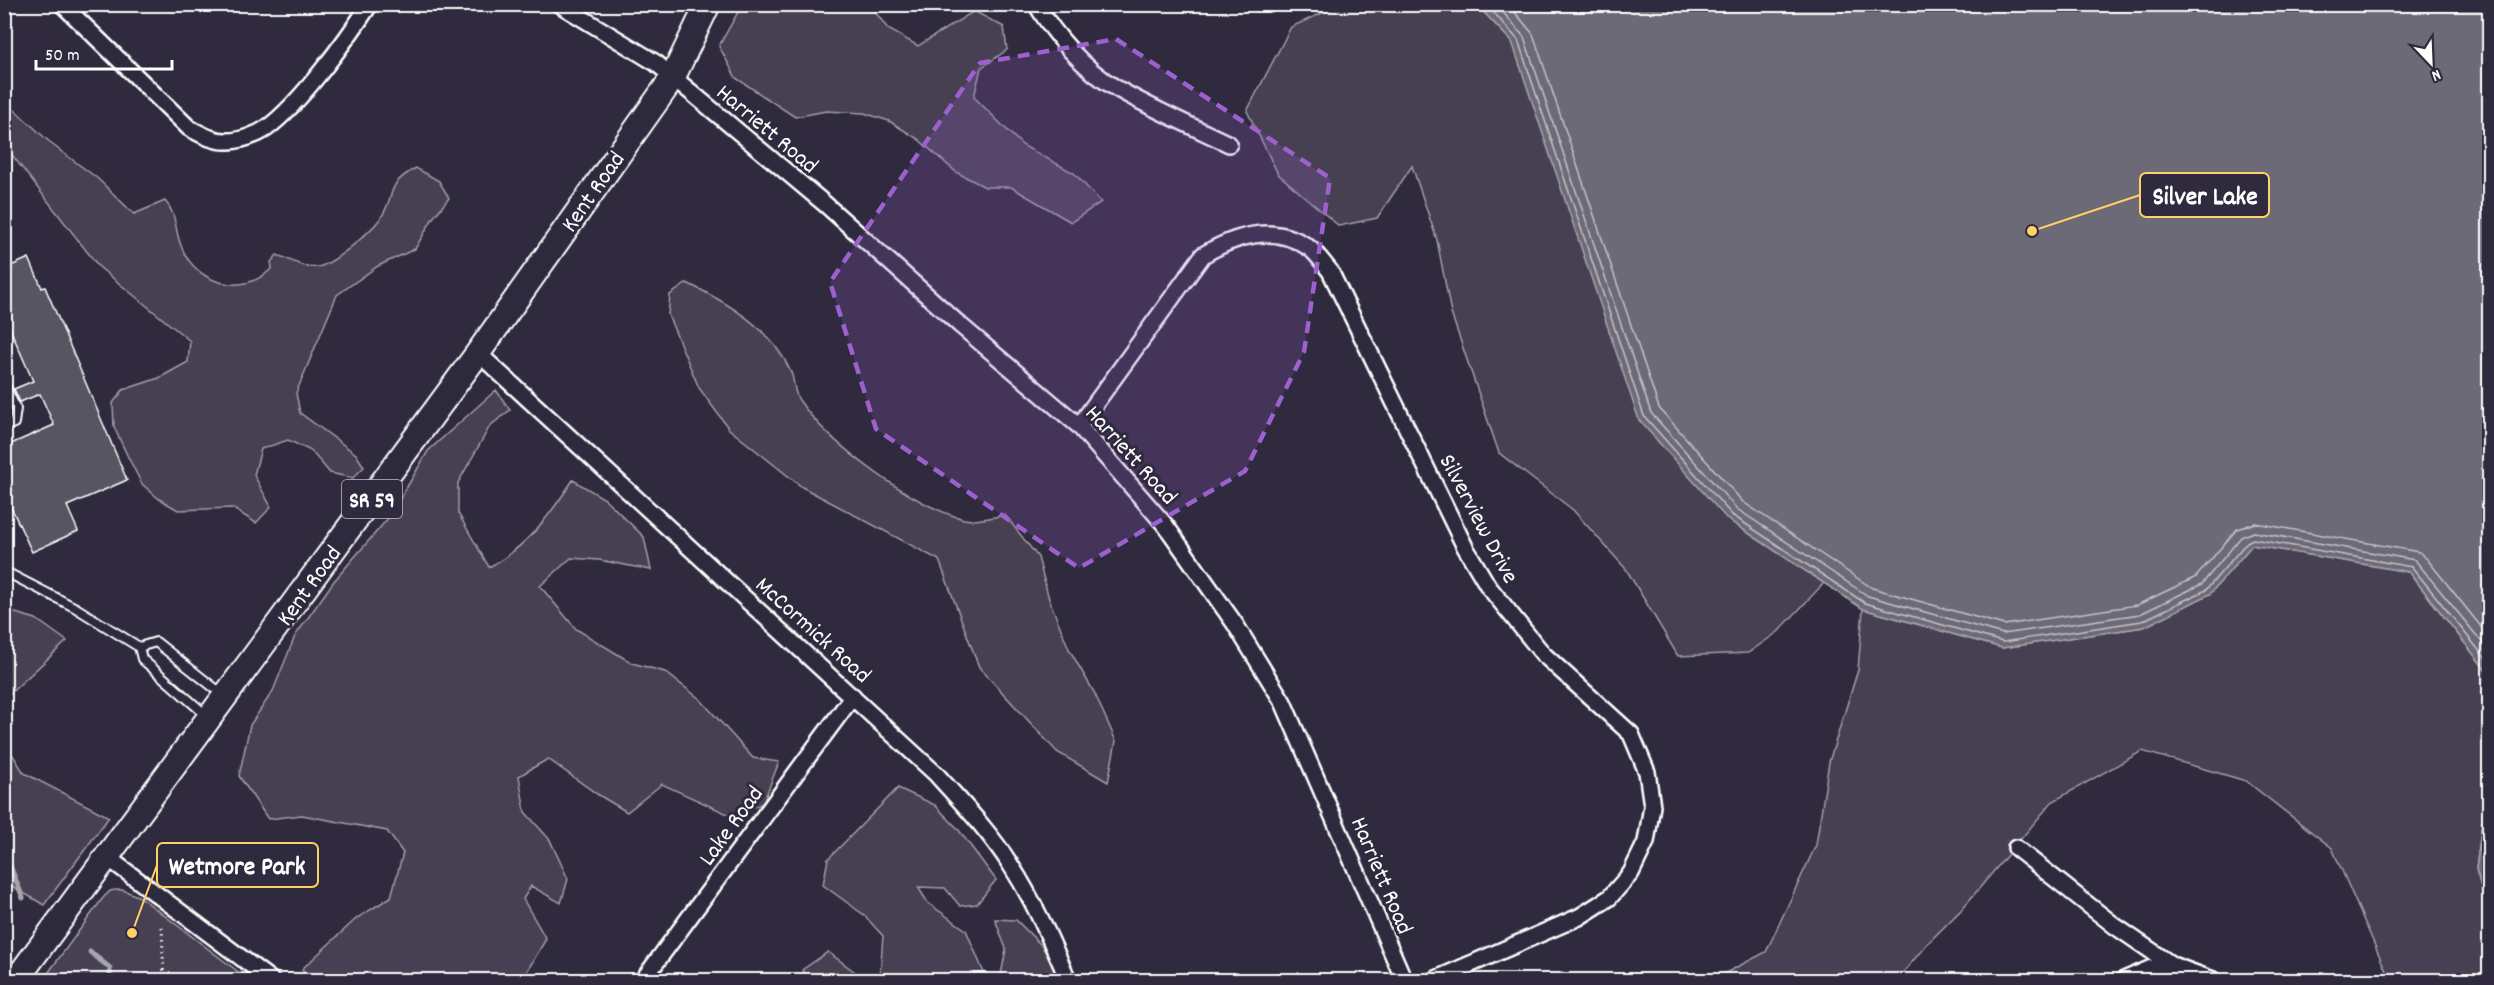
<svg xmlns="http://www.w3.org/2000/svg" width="2494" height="985" font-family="Dekko,sans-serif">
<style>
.green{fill:#464152;stroke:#a2a0a8;stroke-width:1.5}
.water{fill:#6d6a77;stroke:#a7a6ad;stroke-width:1.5}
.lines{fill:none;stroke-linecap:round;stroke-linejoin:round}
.shore{stroke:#c5c3c9;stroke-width:1.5}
.stream{stroke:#a7a6ad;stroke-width:5}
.building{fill:#595564;stroke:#fff;stroke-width:1.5}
.service-casing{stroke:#fff;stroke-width:12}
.minor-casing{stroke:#fff;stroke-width:20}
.primary-casing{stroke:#fff;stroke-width:28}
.path{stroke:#fff;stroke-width:3;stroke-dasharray:1.5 4.5;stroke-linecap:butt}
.service{stroke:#2f2a3d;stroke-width:8}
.minor{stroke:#2f2a3d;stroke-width:15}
.primary{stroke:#2f2a3d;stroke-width:24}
.marked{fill:#9c61cf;fill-opacity:0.2;stroke:#9c61cf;stroke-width:4.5;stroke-dasharray:12 8;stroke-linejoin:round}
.labels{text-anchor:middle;stroke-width:6;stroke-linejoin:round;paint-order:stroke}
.shield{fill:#2f2a3d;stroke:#c1bfc5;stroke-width:1.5}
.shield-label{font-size:22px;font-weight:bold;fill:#fff}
.street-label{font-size:24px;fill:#fff;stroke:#2f2a3d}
.leader{fill:none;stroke:#ffd166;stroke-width:2}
.callout-dot{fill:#ffd166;stroke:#2f2a3d;stroke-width:2}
.callout{fill:#2f2a3d;stroke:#ffd166;stroke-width:2}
.callout-label{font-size:26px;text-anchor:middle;font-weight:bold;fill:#fff}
</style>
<rect width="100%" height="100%" fill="#2f2a3d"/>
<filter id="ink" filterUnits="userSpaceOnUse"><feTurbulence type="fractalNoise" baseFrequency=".0167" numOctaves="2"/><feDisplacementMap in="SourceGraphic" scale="12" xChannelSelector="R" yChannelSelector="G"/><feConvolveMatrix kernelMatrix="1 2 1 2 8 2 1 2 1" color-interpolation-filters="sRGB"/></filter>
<g filter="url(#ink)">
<path class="green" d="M742,5H870L888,29L918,46L974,11L1004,27L1007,50L981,68L974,97L1022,145L1074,173L1101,202L1071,222L1011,187H985L956,172L918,139L889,121L864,113L826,111L795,117L736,78L719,46Z
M1340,5H1477L1512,42L1727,519L1824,583L1778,632L1748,653L1678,656L1626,569L1573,510L1499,453L1451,313L1437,240L1412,166L1377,218L1339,226L1278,174L1247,111L1291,27Z
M5,101L54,146L97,178L134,214L165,201C178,215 174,231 182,248C197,285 245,297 272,268L271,262L277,255C289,259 305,269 317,267C333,265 370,232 380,219C397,195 383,186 416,168L439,181L449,198L433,218L415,249L378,266L337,295L296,393L300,413L356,454L364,467L353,478L330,473L311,451L288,440L261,449L254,475L271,507L256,523L232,508L178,510L159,499L142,484L128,457L114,427L113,403L123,390L159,378L188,362L190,341L99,267L9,151L5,149Z
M687,283C727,302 771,328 790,370C795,379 793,392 799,400C829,444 913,506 964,519C976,522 993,517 1005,515L1038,557L1049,599L1069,649L1094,692L1116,741L1108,782L1057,752L979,667L939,560L802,487L729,429L699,388L668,315L670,295Z
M496,390L510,410L490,426L458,483V513L489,567C527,547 550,515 573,480L605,499L644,537L651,570L599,560L571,558L540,586L576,629L632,663L665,672L700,699L753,758L779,762L763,803L734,817L662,784L627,812L597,794L548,759L519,776L525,812L550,840L568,879L561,903L531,886L523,899L546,939L523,978L515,980H312L302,969L357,918L391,897L403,853L387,831L302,815L268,819L239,776L250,725L273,691L295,636L334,581L390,516L428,451Z
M2252,545L2409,572L2489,674V771L2476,869L2489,915V980H2390L2332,848L2246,781L2142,751L2052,802L1961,910L1927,944L1897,980H1712L1766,952L1816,845L1829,762L1858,670L1863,609L2002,648L2144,627L2210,594Z
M5,610L36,619L67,641L5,698Z
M4,741L24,773L109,817L44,905L5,882Z
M898,788L935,805L958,829L996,880L977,904L960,906L945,888L918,887L928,903L966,930L984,973L999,980H808L802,970L828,952L866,980L880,975L883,936L864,915L823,885L828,859Z
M116,890H123L140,897L249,980H43L103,898L110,891Z
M995,919L1016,920L1042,946L1060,980H1000L1006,949Z"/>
<path class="water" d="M1477,5H2489V674L2409,572L2252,545L2210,594L2144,627L2002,648L1863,609L1727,519L1639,420L1512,42Z
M2489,771L2490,915H2489L2476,869Z"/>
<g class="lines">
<path class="shore" d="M1486,4L1518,40L1644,416L1732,515L1865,603L2003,642L2142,621L2206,590L2247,542L2253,539L2412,567L2490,664
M1496,4L1524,37L1651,413L1737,509L1868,596L2003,634L2140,614L2202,584L2241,537L2254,532L2415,560L2490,652
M1508,4L1533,34L1659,408L1743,502L1872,588L2004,625L2137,605L2196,577L2237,529L2255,523L2419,552L2427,559L2490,638
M2490,814L2482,868L2490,894"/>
<path class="stream" d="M4,851L23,898
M90,952L110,968V980"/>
</g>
<path class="building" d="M29,258L42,288L45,287L127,480L67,506L78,531L32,552L4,492V447L54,425L40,394L20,402L14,389L33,381L4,315V269Z"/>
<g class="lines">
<g class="service-casing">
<path id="service" d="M4,383L16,409L14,423L4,427
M4,571L76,608L139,647
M206,715L142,659L139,647L156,642L222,694"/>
</g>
<g class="minor-casing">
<path id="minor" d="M62,4L189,128C201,134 214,142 228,141C240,141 257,135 267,128C300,104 347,39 370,4
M559,4L656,63L825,204L960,325L1079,426L1166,526L1235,624L1283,702L1404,980
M1036,4C1055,35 1084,70 1116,88C1152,109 1192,126 1229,144
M478,353L936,774C962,803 989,831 1010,864C1034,901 1051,940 1068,980
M1079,426L1203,255C1235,236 1273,223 1308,247C1316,252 1323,263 1330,271L1465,547L1488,586L1543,654L1631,734L1647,772L1652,806L1646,842L1631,873L1609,898L1579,917L1434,980
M2016,848L2115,926L2172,965L2213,980
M107,857L271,980
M643,980L853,696
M2124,980L2152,968L2172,965"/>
</g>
<g class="primary-casing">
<path id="primary" d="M16,980L478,353L672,79L708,4"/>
</g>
<path class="path" d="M162,927L164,980"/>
<use href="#service" class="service"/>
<use href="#minor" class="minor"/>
<use href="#primary" class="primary"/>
</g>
</g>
<path class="marked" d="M1116,39L1330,178L1304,352L1245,471L1079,568L876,429L830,282L980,63Z"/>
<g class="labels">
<rect class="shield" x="342" y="480" width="60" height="38" rx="4.5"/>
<g class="shield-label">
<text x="372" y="507">SR 59</text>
</g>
<g class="street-label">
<text transform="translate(768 128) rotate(40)" y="8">Harriett Road</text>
<text transform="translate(592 191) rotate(-55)" y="8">Kent Road</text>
<text transform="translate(1132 454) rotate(48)" y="8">Harriett Road</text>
<text transform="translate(1480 518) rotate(62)" y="8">Silverview Drive</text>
<text transform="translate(308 585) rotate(-54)" y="8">Kent Road</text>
<text transform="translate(814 629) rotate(42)" y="8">McCormick Road</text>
<text transform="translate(730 825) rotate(-54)" y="8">Lake Road</text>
<text transform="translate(1383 875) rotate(67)" y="8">Harriett Road</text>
</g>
</g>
<path class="leader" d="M2032 231L2140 195M132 933L157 865"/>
<g class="callout-dot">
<circle cx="2032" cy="231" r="6"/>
<circle cx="132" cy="933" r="6"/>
</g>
<g class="callout">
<rect x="2140" y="173" width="129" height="44" rx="6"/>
<rect x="157" y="843" width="161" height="44" rx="6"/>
</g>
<g class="callout-label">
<text x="2205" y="204">Silver Lake</text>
<text x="237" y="874">Wetmore Park</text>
</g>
<rect width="2494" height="985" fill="none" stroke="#2f2a3d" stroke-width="24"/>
<rect x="12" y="12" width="2470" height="961" fill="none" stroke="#fff" stroke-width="2" filter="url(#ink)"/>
<g transform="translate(2431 63) rotate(157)" stroke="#2f2a3d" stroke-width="4.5" paint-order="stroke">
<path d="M0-4.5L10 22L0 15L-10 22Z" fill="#ffffff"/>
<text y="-9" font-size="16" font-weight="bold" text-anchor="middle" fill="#ffffff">N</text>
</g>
<path d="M36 60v9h136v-9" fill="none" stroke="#ffffff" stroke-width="3"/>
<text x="45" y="60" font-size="18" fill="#ffffff" stroke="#2f2a3d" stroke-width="4.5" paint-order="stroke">50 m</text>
</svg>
